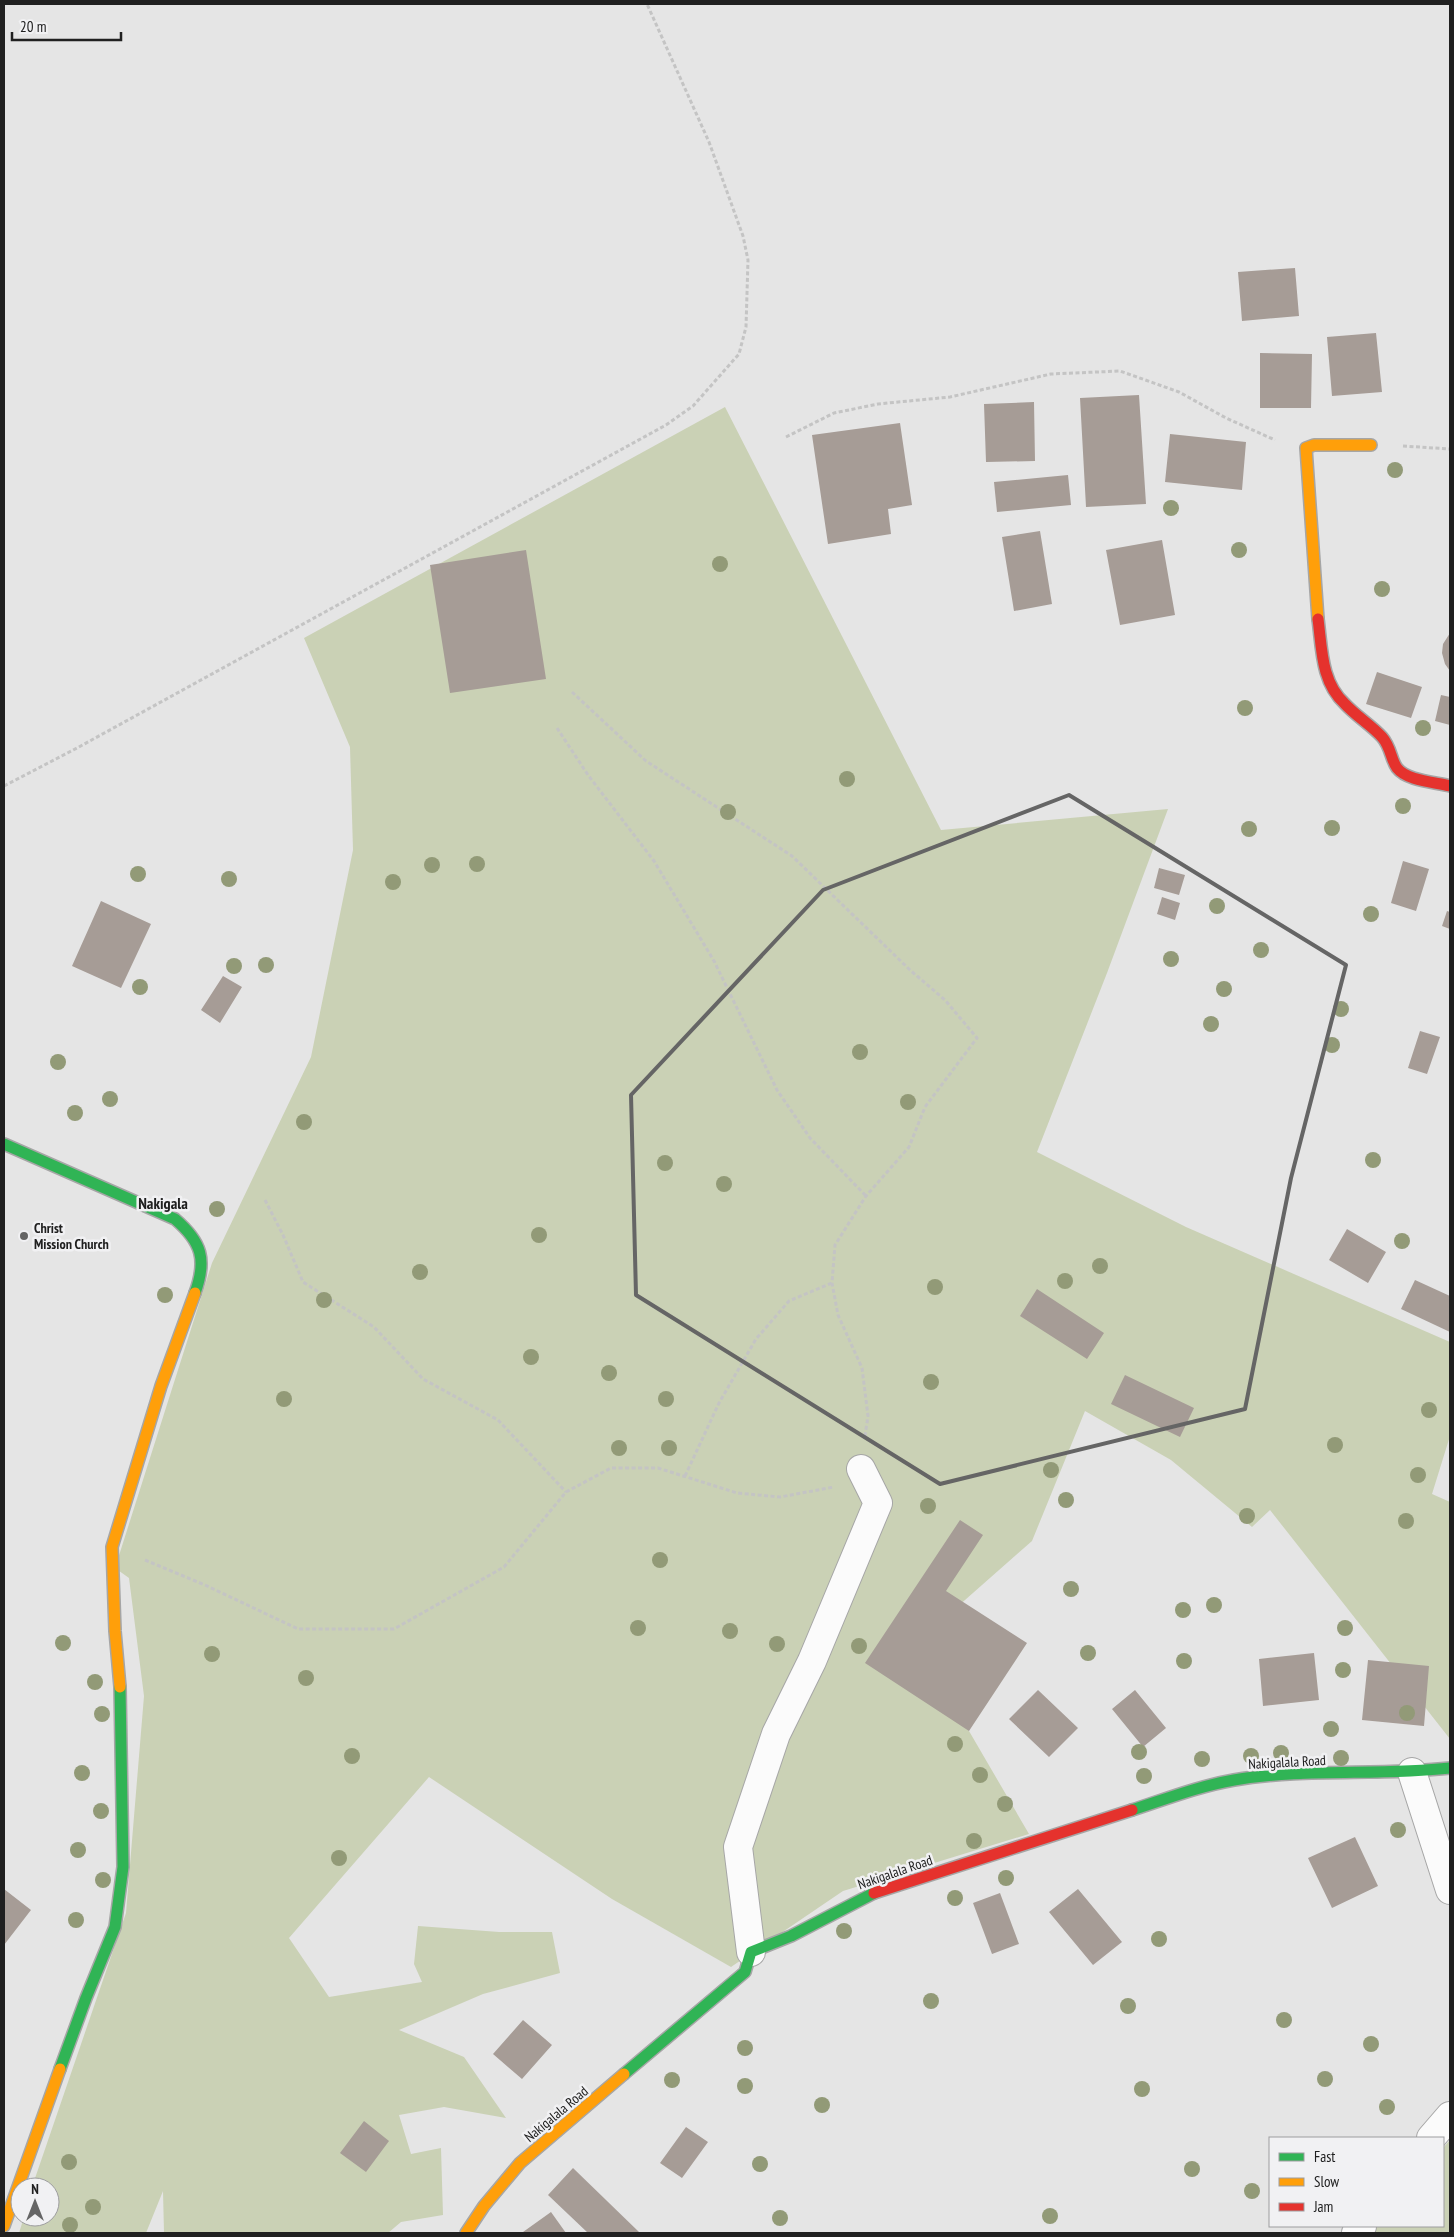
<svg xmlns="http://www.w3.org/2000/svg" width="1454" height="2237" font-family="'PT Sans Narrow',sans-serif">
<style>
.green{fill:#cad1b5}
.building{fill:#a69c96}
.lines{fill:none;stroke-linecap:round;stroke-linejoin:round}
.street-casing{stroke:#a6a6a6;stroke-width:30}
.fast-casing{stroke:#a6a6a6;stroke-width:14}
.slow-casing{stroke:#a6a6a6;stroke-width:14}
.jam-casing{stroke:#a6a6a6;stroke-width:14}
.path{stroke:#c4c4c4;stroke-width:3;stroke-dasharray:4 2.5;stroke-linecap:butt}
.street{stroke:#fbfbfb;stroke-width:28}
.fast{stroke:#30b455;stroke-width:11}
.slow{stroke:#ff9f0a;stroke-width:11}
.jam{stroke:#e5322d;stroke-width:11}
.tree{fill:#929a77}
.marked{fill:none;stroke:#656565;stroke-width:4;stroke-linejoin:round}
.poi-dot{fill:#656565;stroke:#f1f1f3;stroke-width:2}
.labels{text-anchor:middle;stroke-width:5;stroke-linejoin:round;paint-order:stroke}
.poi-label{font-size:14px;font-weight:bold;fill:#202020;stroke:#f1f1f3;text-anchor:start}
.street-label{font-size:14px;fill:#202020;stroke:#f1f1f3}
.quarter-label{font-size:16px;font-weight:bold;fill:#202020;stroke:#f1f1f3}
</style>
<rect width="100%" height="100%" fill="#e5e5e5"/>
<path class="green" d="M725,407L941,830L1168,809L1107,973L1037,1152L1186,1227L1450,1342V1436L1432,1494L1450,1502V1739L1270,1510L1252,1527L1171,1460L1085,1411L1032,1541L914,1645L969,1731L1029,1834L843,1891L731,1967L612,1899L429,1777L289,1938L329,1997L422,1982L414,1964L418,1926L499,1932H552L560,1973L483,1994L399,2030L464,2057L506,2118L444,2107L399,2115L411,2154L441,2148L443,2215L401,2222L388,2233H164L163,2191L146,2233H19L24,2217H50V2187H32L126,1913L144,1696L129,1578L115,1568L212,1263L311,1057L353,850L350,747L304,638Z
M1450,2140V2233H1367L1374,2226H1443V2148Z"/>
<path class="building" d="M1295,268L1299,316L1242,321L1238,272Z
M1376,333L1382,392L1332,396L1327,337Z
M1260,353L1312,354L1311,408H1260Z
M1139,395L1146,504L1086,507L1080,398Z
M1034,402L1035,461L986,462L984,404Z
M900,423L912,505L888,509L891,534L828,544L812,435Z
M1170,434L1246,442L1242,490L1165,482Z
M1068,475L1071,505L997,512L994,482Z
M1040,531L1052,604L1014,611L1002,537Z
M1162,540L1175,615L1120,625L1106,550Z
M526,550L546,679L450,693L430,565Z
M1450,633V671L1445,664L1442,653L1443,644Z
M1377,672L1422,687L1411,718L1366,704Z
M1441,695L1450,697V725L1435,721Z
M1403,861L1429,869L1416,911L1391,903Z
M1159,868L1185,875L1179,895L1154,888Z
M1162,897L1180,903L1175,920L1157,914Z
M101,901L151,924L121,988L72,966Z
M1447,911L1450,912V929L1442,926Z
M223,976L242,987L220,1023L201,1010Z
M1420,1031L1440,1037L1427,1074L1408,1068Z
M1347,1229L1386,1252L1368,1283L1329,1260Z
M1415,1280L1450,1296V1332L1401,1309Z
M1037,1289L1104,1333L1087,1359L1020,1316Z
M1125,1375L1194,1408L1180,1437L1111,1404Z
M960,1520L983,1535L946,1591L1027,1643L969,1731L865,1663Z
M1314,1653L1319,1700L1263,1706L1259,1659Z
M1368,1660L1429,1666L1424,1726L1362,1720Z
M1038,1690L1078,1728L1049,1757L1009,1719Z
M1135,1690L1166,1728L1143,1747L1112,1709Z
M1355,1837L1378,1886L1332,1908L1308,1858Z
M4,1889L31,1910L4,1945Z
M1078,1889L1122,1942L1093,1965L1049,1912Z
M1000,1893L1019,1944L992,1954L973,1903Z
M523,2020L552,2045L522,2079L493,2054Z
M364,2121L389,2141L366,2172L340,2153Z
M686,2127L708,2142L682,2178L660,2163Z
M573,2168L639,2232L638,2233H588L548,2195Z
M551,2212L566,2233H524L523,2232Z"/>
<g class="lines">
<g class="street-casing">
<path id="street" d="M1412,1772L1450,1890
M751,1952L738,1847L776,1734L812,1661L878,1503L861,1469
M1431,2138L1450,2116
M1356,2233L1362,2226"/>
</g>
<g class="fast-casing">
<path id="fast" d="M4,1144L175,1219C202,1242 207,1260 195,1293
M1132,1810C1166,1799 1199,1786 1234,1780C1305,1768 1379,1776 1450,1768
M60,2069L86,1998L115,1927L123,1867L120,1687
M624,2074L745,1972L751,1952L791,1936L874,1893"/>
</g>
<g class="slow-casing">
<path id="slow" d="M1318,619L1306,448L1314,445H1371
M120,1687L115,1631L112,1547L161,1386L195,1293
M4,2226L60,2069
M466,2233L484,2206L520,2163L624,2074"/>
</g>
<g class="jam-casing">
<path id="jam" d="M1318,619C1322,649 1321,682 1345,704C1356,716 1371,725 1382,737C1391,747 1391,760 1397,768C1407,781 1435,782 1450,786
M874,1893L1132,1810"/>
</g>
<path class="path" d="M786,437L834,413L878,404L950,397L1051,374L1120,371L1179,392L1226,418L1275,440
M1403,446L1450,449
M572,692L646,761L792,856L910,970L945,1000L977,1038L925,1107L909,1147L866,1196L835,1245L832,1283L838,1315L862,1368L868,1416L865,1436
M557,728L588,775L654,861L714,961L777,1090L810,1138L866,1196
M4,786L77,748L666,425L693,406L739,354L746,327L748,260L743,236L709,142L647,4
M265,1200L283,1235L303,1282L374,1327L423,1379L498,1420L566,1492
M685,1476L719,1403L756,1339L789,1301L832,1283
M145,1560L205,1585L298,1629H394L504,1567L566,1492L611,1468H658L737,1493L780,1497L834,1487"/>
<use href="#street" class="street"/>
<use href="#fast" class="fast"/>
<use href="#slow" class="slow"/>
<use href="#jam" class="jam"/>
</g>
<g class="tree">
<circle cx="1395" cy="470" r="8"/>
<circle cx="1171" cy="508" r="8"/>
<circle cx="1239" cy="550" r="8"/>
<circle cx="720" cy="564" r="8"/>
<circle cx="1382" cy="589" r="8"/>
<circle cx="1245" cy="708" r="8"/>
<circle cx="1423" cy="728" r="8"/>
<circle cx="847" cy="779" r="8"/>
<circle cx="1403" cy="806" r="8"/>
<circle cx="728" cy="812" r="8"/>
<circle cx="1332" cy="828" r="8"/>
<circle cx="1249" cy="829" r="8"/>
<circle cx="477" cy="864" r="8"/>
<circle cx="432" cy="865" r="8"/>
<circle cx="138" cy="874" r="8"/>
<circle cx="229" cy="879" r="8"/>
<circle cx="393" cy="882" r="8"/>
<circle cx="1217" cy="906" r="8"/>
<circle cx="1371" cy="914" r="8"/>
<circle cx="1261" cy="950" r="8"/>
<circle cx="1171" cy="959" r="8"/>
<circle cx="266" cy="965" r="8"/>
<circle cx="234" cy="966" r="8"/>
<circle cx="140" cy="987" r="8"/>
<circle cx="1224" cy="989" r="8"/>
<circle cx="1341" cy="1009" r="8"/>
<circle cx="1211" cy="1024" r="8"/>
<circle cx="1332" cy="1045" r="8"/>
<circle cx="860" cy="1052" r="8"/>
<circle cx="58" cy="1062" r="8"/>
<circle cx="110" cy="1099" r="8"/>
<circle cx="908" cy="1102" r="8"/>
<circle cx="75" cy="1113" r="8"/>
<circle cx="304" cy="1122" r="8"/>
<circle cx="1373" cy="1160" r="8"/>
<circle cx="665" cy="1163" r="8"/>
<circle cx="724" cy="1184" r="8"/>
<circle cx="217" cy="1209" r="8"/>
<circle cx="539" cy="1235" r="8"/>
<circle cx="1402" cy="1241" r="8"/>
<circle cx="1100" cy="1266" r="8"/>
<circle cx="420" cy="1272" r="8"/>
<circle cx="1065" cy="1281" r="8"/>
<circle cx="935" cy="1287" r="8"/>
<circle cx="165" cy="1295" r="8"/>
<circle cx="324" cy="1300" r="8"/>
<circle cx="531" cy="1357" r="8"/>
<circle cx="609" cy="1373" r="8"/>
<circle cx="931" cy="1382" r="8"/>
<circle cx="284" cy="1399" r="8"/>
<circle cx="666" cy="1399" r="8"/>
<circle cx="1429" cy="1410" r="8"/>
<circle cx="1335" cy="1445" r="8"/>
<circle cx="619" cy="1448" r="8"/>
<circle cx="669" cy="1448" r="8"/>
<circle cx="1051" cy="1470" r="8"/>
<circle cx="1418" cy="1475" r="8"/>
<circle cx="1066" cy="1500" r="8"/>
<circle cx="928" cy="1506" r="8"/>
<circle cx="1247" cy="1516" r="8"/>
<circle cx="1406" cy="1521" r="8"/>
<circle cx="660" cy="1560" r="8"/>
<circle cx="1071" cy="1589" r="8"/>
<circle cx="1214" cy="1605" r="8"/>
<circle cx="1183" cy="1610" r="8"/>
<circle cx="638" cy="1628" r="8"/>
<circle cx="1345" cy="1628" r="8"/>
<circle cx="730" cy="1631" r="8"/>
<circle cx="63" cy="1643" r="8"/>
<circle cx="777" cy="1644" r="8"/>
<circle cx="859" cy="1646" r="8"/>
<circle cx="1088" cy="1653" r="8"/>
<circle cx="212" cy="1654" r="8"/>
<circle cx="1184" cy="1661" r="8"/>
<circle cx="1343" cy="1670" r="8"/>
<circle cx="306" cy="1678" r="8"/>
<circle cx="95" cy="1682" r="8"/>
<circle cx="1407" cy="1713" r="8"/>
<circle cx="102" cy="1714" r="8"/>
<circle cx="1331" cy="1729" r="8"/>
<circle cx="955" cy="1744" r="8"/>
<circle cx="1139" cy="1752" r="8"/>
<circle cx="1281" cy="1753" r="8"/>
<circle cx="352" cy="1756" r="8"/>
<circle cx="1251" cy="1756" r="8"/>
<circle cx="1341" cy="1758" r="8"/>
<circle cx="1202" cy="1759" r="8"/>
<circle cx="82" cy="1773" r="8"/>
<circle cx="980" cy="1775" r="8"/>
<circle cx="1144" cy="1776" r="8"/>
<circle cx="1005" cy="1804" r="8"/>
<circle cx="101" cy="1811" r="8"/>
<circle cx="1398" cy="1830" r="8"/>
<circle cx="974" cy="1841" r="8"/>
<circle cx="78" cy="1850" r="8"/>
<circle cx="339" cy="1858" r="8"/>
<circle cx="1006" cy="1878" r="8"/>
<circle cx="103" cy="1880" r="8"/>
<circle cx="955" cy="1898" r="8"/>
<circle cx="76" cy="1920" r="8"/>
<circle cx="844" cy="1931" r="8"/>
<circle cx="1159" cy="1939" r="8"/>
<circle cx="931" cy="2001" r="8"/>
<circle cx="1128" cy="2006" r="8"/>
<circle cx="1284" cy="2020" r="8"/>
<circle cx="1371" cy="2044" r="8"/>
<circle cx="745" cy="2048" r="8"/>
<circle cx="1325" cy="2079" r="8"/>
<circle cx="672" cy="2080" r="8"/>
<circle cx="745" cy="2086" r="8"/>
<circle cx="1142" cy="2089" r="8"/>
<circle cx="822" cy="2105" r="8"/>
<circle cx="1387" cy="2107" r="8"/>
<circle cx="69" cy="2162" r="8"/>
<circle cx="760" cy="2164" r="8"/>
<circle cx="1192" cy="2169" r="8"/>
<circle cx="1252" cy="2191" r="8"/>
<circle cx="93" cy="2207" r="8"/>
<circle cx="1050" cy="2216" r="8"/>
<circle cx="780" cy="2218" r="8"/>
<circle cx="70" cy="2225" r="8"/>
</g>
<path class="marked" d="M1069,795L1346,965L1291,1178L1245,1409L940,1484L636,1295L631,1095L823,890Z"/>
<circle class="poi-dot" cx="24" cy="1236" r="5"/>
<g class="labels">
<g class="poi-label">
<text x="34" y="1233">Christ<tspan x="34" dy="16">Mission Church</tspan></text>
</g>
<g class="street-label">
<text transform="translate(1287 1762) rotate(-3)" y="5">Nakigalala Road</text>
<text transform="translate(895 1872) rotate(-19)" y="5">Nakigalala Road</text>
<text transform="translate(556 2114) rotate(-40)" y="5">Nakigalala Road</text>
</g>
<g class="quarter-label">
<text x="163" y="1209">Nakigala</text>
</g>
</g>
<rect width="1454" height="2237" fill="none" stroke="#202020" stroke-width="10"/>
<rect x="1269" y="2137" width="175" height="90" fill="#f1f1f3" stroke="#9d9d9f"/>
<rect x="1279" y="2153" width="25" height="8" fill="#30b455" stroke="#9d9d9f"/>
<text x="1314" y="2162" font-size="15" fill="#202020">Fast</text>
<rect x="1279" y="2178" width="25" height="8" fill="#ff9f0a" stroke="#9d9d9f"/>
<text x="1314" y="2187" font-size="15" fill="#202020">Slow</text>
<rect x="1279" y="2203" width="25" height="8" fill="#e5322d" stroke="#9d9d9f"/>
<text x="1314" y="2212" font-size="15" fill="#202020">Jam</text>
<g transform="translate(35 2202)"><circle r="24" fill="#f1f1f3" stroke="#9d9d9f"/>
<path d="M0-4L9 19L0 12L-9 19Z" fill="#656565"/>
<text y="-8" font-size="14" font-weight="bold" text-anchor="middle" fill="#202020">N</text>
</g>
<path d="M12 32v8h109v-8" fill="none" stroke="#202020" stroke-width="2.5"/>
<text x="20" y="32" font-size="15" fill="#202020" stroke="#f1f1f3" stroke-width="4" paint-order="stroke">20 m</text>
</svg>
